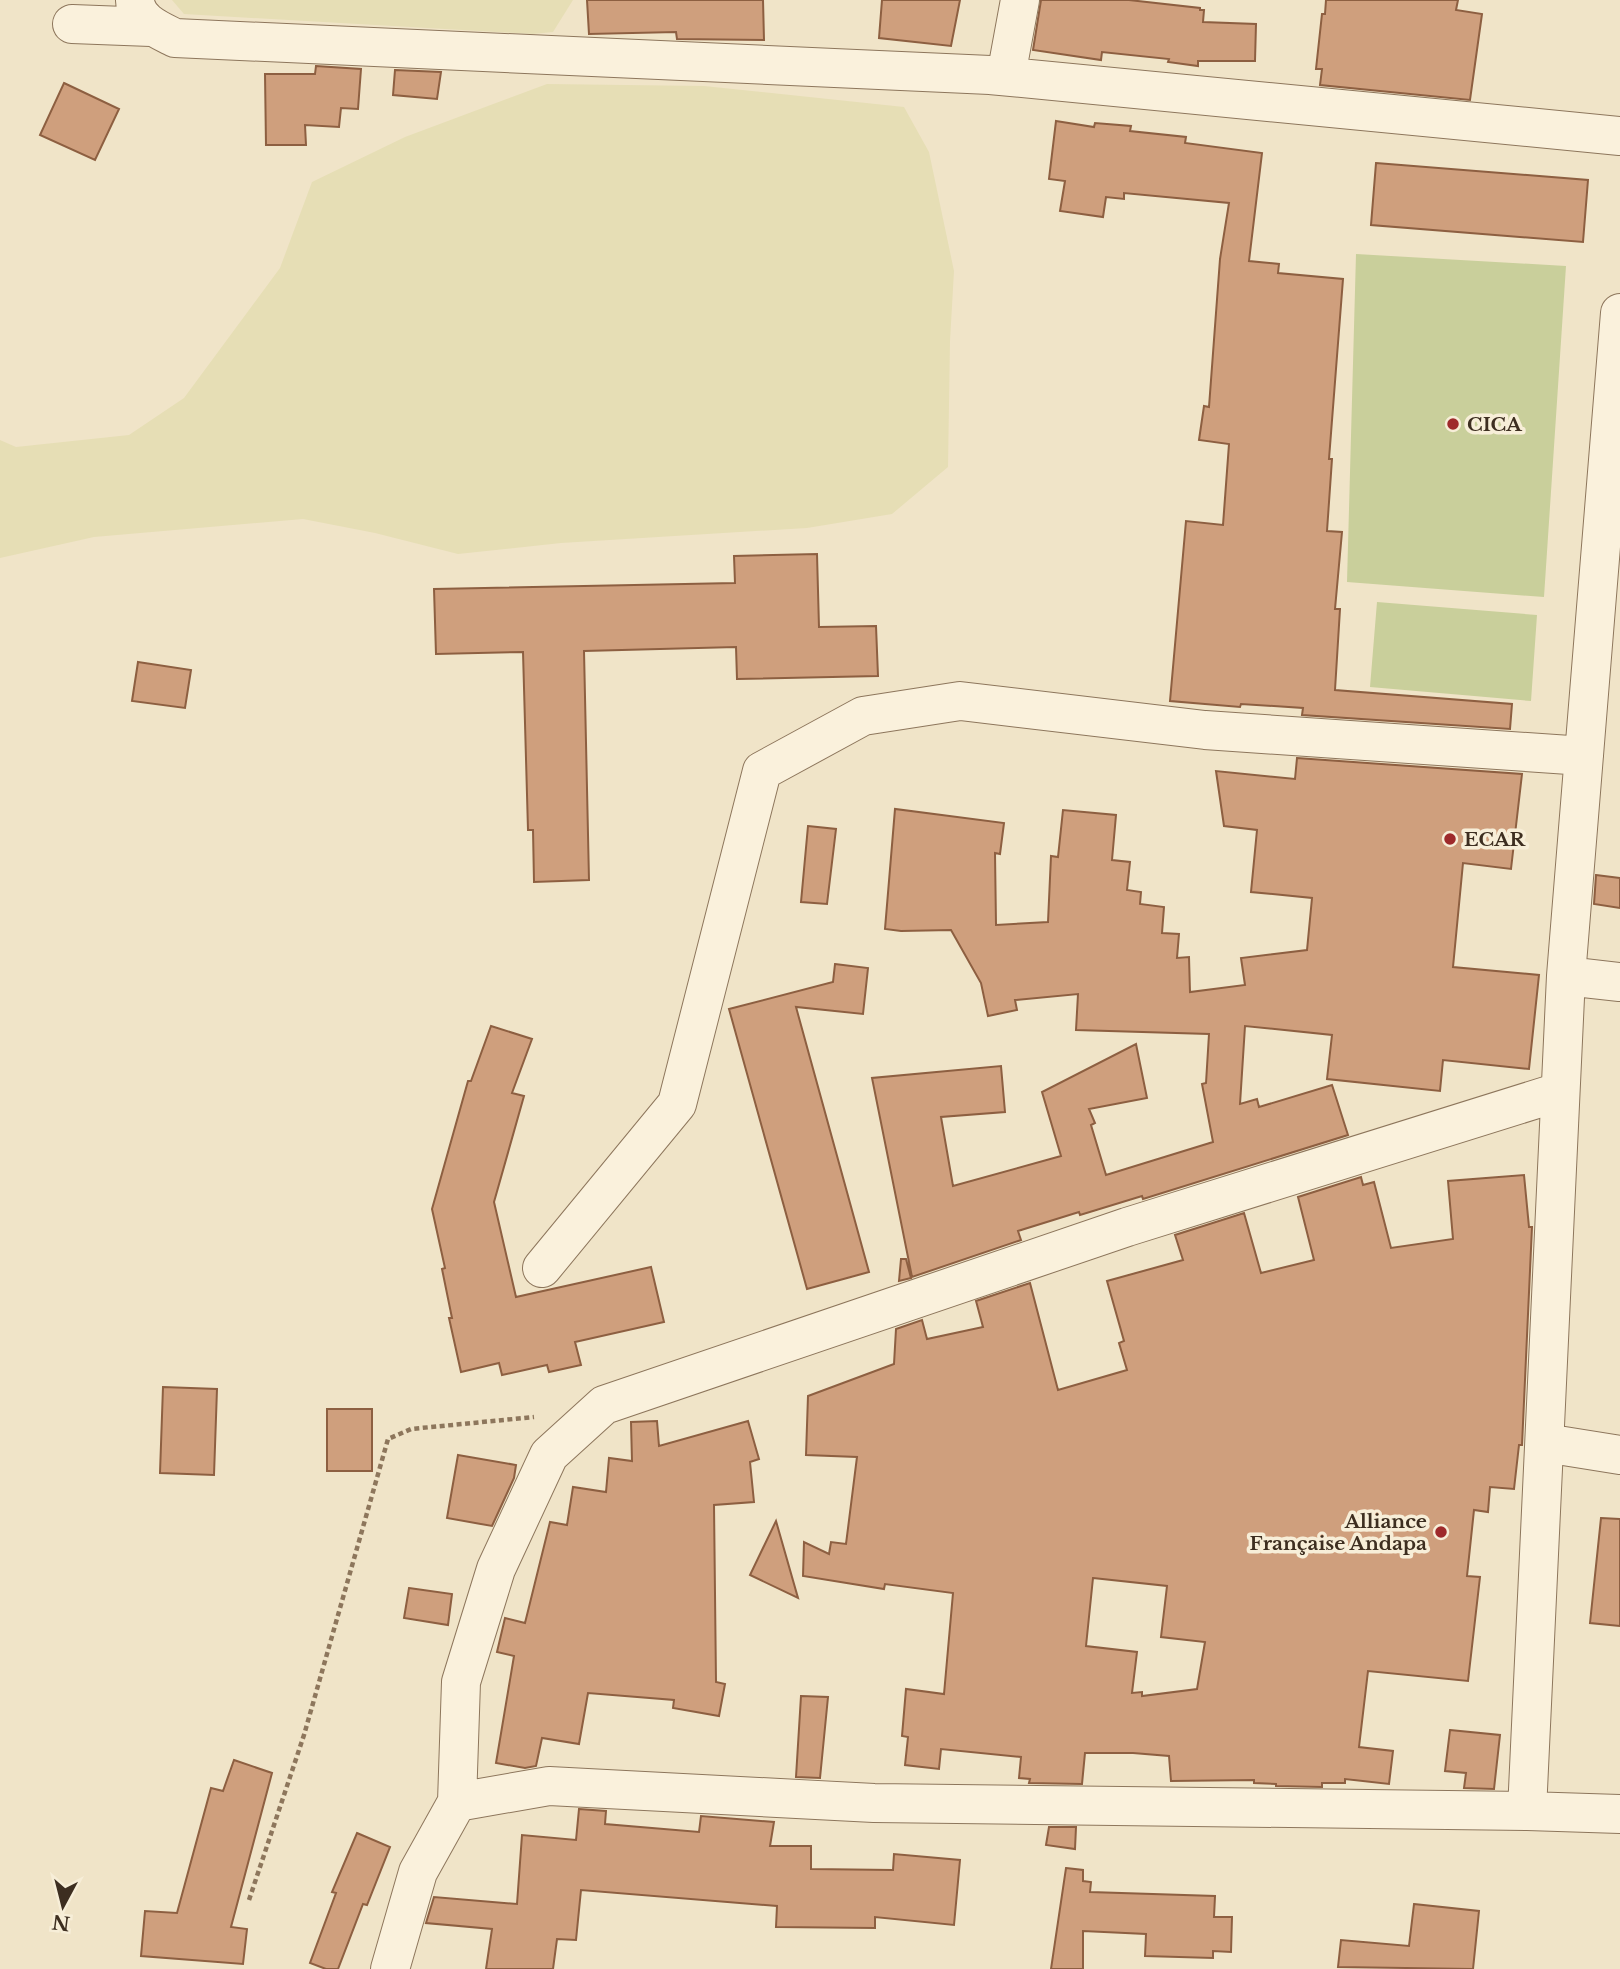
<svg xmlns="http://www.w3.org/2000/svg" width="1620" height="1969" font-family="'Libre Baskerville',serif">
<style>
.farmland{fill:#e6deb5}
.green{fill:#c9cf9b}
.building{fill:#cf9f7d;stroke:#8d5f41;stroke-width:2;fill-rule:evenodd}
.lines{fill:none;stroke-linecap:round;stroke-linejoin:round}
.minor-casing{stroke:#8d765c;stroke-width:40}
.path{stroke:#8d765c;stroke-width:4.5;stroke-dasharray:5 3.5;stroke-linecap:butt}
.minor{stroke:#faf1dc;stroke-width:38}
.poi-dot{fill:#9e2a2b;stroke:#f7eed8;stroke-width:2.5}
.labels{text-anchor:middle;stroke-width:7;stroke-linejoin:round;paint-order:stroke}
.poi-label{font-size:19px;font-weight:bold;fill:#3d2e20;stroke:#f7eed8;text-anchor:start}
</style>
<rect width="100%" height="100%" fill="#f0e4c8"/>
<path class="farmland" d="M172,0H573L553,32L533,34L184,14Z
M547,84L704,86L904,107L929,152L954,271L950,341L948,467L892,514L807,528L561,543L458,554L375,533L303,519L94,537L0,558V440L16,447L129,435L184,398L280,268L312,182L405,137Z"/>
<path class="green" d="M1356,254L1566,266L1544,597L1347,582Z
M1377,602L1537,615L1531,701L1370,687Z"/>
<path class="building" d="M587,0H763L764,40L677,39L676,32L589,34Z
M882,0H960L951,46L879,38Z
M1041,0H1129L1200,8V10H1204L1203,22L1256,24L1255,61H1198V66L1168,62L1169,59L1102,52L1101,60L1033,50Z
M1326,0H1458L1456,10L1482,14L1470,100L1320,85L1322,69H1316L1322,14H1325Z
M316,66L361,69L358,109L341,108L339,127L305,125L306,145H266L265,74H315Z
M395,70L441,72L437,99L393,95Z
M64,83L119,109L95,160L40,135Z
M1056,121L1094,127L1095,123L1131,126L1130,131L1186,137L1185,143L1262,153L1249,261L1279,264L1278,273L1343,279L1329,459H1332L1327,531L1342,532L1335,609H1340L1335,690L1512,704L1510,729L1302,715L1303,708L1241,704L1240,707L1170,701L1186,521L1223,525L1229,444L1199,440L1204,406L1209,407L1220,259L1229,203L1124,193V199L1106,197L1103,217L1060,211L1065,181L1049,179Z
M1376,163L1588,180L1583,242L1371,225Z
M817,554L819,627L876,626L878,676L737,679L736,647L584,651L589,880L534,882L533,830H528L523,652L436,654L434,589L735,583L734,556Z
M138,662L191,670L185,708L132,701Z
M1297,758L1522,774L1511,869L1463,863L1453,967L1539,975L1529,1069L1443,1060L1440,1091L1327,1079L1332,1035L1245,1026L1240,1104L1257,1099L1259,1107L1332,1085L1348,1135L1143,1199L1142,1196L1080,1215L1079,1212L1018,1231L1021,1240L912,1277L872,1078L1001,1066L1005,1112L941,1117L953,1186L1061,1156L1042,1092L1136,1044L1147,1098L1089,1109L1095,1123L1091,1125L1106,1175L1213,1142L1202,1084L1206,1083L1209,1034L1076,1030L1078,994L1015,1000L1017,1010L988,1016L981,983L951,930L901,931L885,929L895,809L1004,823L1000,854L995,853L996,925L1048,922L1051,856L1058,857L1063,810L1116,815L1112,860L1130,862L1127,890L1141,892L1140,904L1164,907L1162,933L1179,934L1177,958L1189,957L1190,992L1245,985L1241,958L1307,950L1312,898L1251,892L1257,830L1224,826L1216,771L1295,779Z
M808,826L836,829L827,904L801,902Z
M1596,875L1620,878V908L1594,904Z
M835,964L868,968L863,1014L796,1007L869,1272L807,1289L729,1009L833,982Z
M491,1026L532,1039L512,1093L524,1096L494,1202L516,1297L651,1267L664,1322L575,1342L581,1365L549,1372L547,1365L502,1375L499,1363L461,1372L449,1318H452L442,1269L445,1268L432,1209L468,1081H471Z
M1524,1175L1529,1227H1532L1522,1445H1519L1514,1489L1490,1487L1488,1512L1474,1510L1467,1576L1480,1577L1468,1681L1368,1671L1359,1747L1393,1751L1389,1784L1345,1779V1783H1322V1787L1276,1786V1784L1254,1783V1780L1171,1781L1169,1756L1133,1753H1085L1082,1784L1029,1783L1030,1779L1019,1778L1021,1757L941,1749L939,1769L905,1765L908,1737L902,1736L906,1689L944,1694L953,1593L885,1584L884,1589L803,1576L804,1542L829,1554L831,1542L846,1544L857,1457L806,1455L808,1396L894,1364L896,1329L922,1320L927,1339L983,1327L976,1301L1030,1283L1058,1390L1127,1370L1119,1343L1124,1341L1107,1281L1183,1260L1175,1235L1244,1213L1261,1273L1314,1260L1298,1197L1361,1177L1363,1185L1374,1182L1391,1248L1453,1239L1448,1181ZM1093,1578L1167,1586L1161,1637L1205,1642L1197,1689L1142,1696V1692L1132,1693L1137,1652L1086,1646Z
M901,1259H906L911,1278L899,1281Z
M163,1387L217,1389L214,1475L160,1473Z
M327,1409H372V1471H327Z
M657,1421L659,1446L748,1421L759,1459L750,1462L754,1502L714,1505L716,1682L725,1684L719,1716L673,1708L674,1700L588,1693L579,1744L542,1738L536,1766L525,1768L496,1763L514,1656L497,1652L505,1618L525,1623L550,1522L567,1525L573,1487L606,1492L609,1458L632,1461L631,1422Z
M458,1455L516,1465L514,1478L492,1526L447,1518Z
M1601,1518L1620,1519V1626L1590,1623Z
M776,1521L798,1598L750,1575Z
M409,1588L452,1594L448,1625L404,1618Z
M801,1696L828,1697L820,1778L796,1777Z
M1450,1730L1500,1735L1494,1789L1464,1788L1466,1773L1445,1771Z
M234,1760L272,1773L231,1927L247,1929L243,1964L141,1956L145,1911L177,1913L211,1788L223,1791Z
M579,1809L606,1811L605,1824L699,1832L701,1816L774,1822L770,1846H811V1869L893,1870L894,1854L960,1860L954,1925L875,1917V1928L776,1927L777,1906L581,1890L576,1940L557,1939L553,1969H486L492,1929L426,1923L434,1897L517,1904L522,1835L576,1840Z
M1049,1827H1076L1075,1849L1046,1845Z
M357,1833L390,1847L367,1905L363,1904L338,1969H326L310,1963L336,1893L332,1892Z
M1066,1868L1083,1870V1881L1091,1882L1090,1892L1215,1896L1214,1917H1232L1231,1952L1213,1951V1958L1145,1956L1146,1934L1083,1931V1969H1051Z
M1414,1904L1479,1911L1473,1969L1338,1967L1341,1940L1409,1946Z"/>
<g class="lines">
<g class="minor-casing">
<path id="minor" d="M135,0C136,21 159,30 175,38L990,75L1620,136
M72,24L151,27
M1006,76L1020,0
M1566,976L1620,982
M542,1268L677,1104L762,771L863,716L960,701L1205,730L1584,756
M1545,1443L1620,1455
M457,1802L549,1786L874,1803L1527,1811L1620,1814
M1527,1811L1566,976L1620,313
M390,1969L418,1872L457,1802L461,1682L496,1569L549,1455L604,1405L1127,1227L1559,1092"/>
</g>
<path class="path" d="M249,1900L304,1735L388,1439L411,1429L534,1417"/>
<use href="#minor" class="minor"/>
</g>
<g class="poi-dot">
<circle cx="1453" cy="424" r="7"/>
<circle cx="1450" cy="839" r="7"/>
<circle cx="1441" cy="1532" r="7"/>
</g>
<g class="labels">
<g class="poi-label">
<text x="1467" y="431">CICA</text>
<text x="1464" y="846">ECAR</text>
<text x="1427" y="1528" text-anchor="end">Alliance<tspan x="1427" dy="22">Française Andapa</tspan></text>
</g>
</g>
<g transform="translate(63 1906) rotate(187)" stroke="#f7eed8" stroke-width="5" paint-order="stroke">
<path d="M0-5L12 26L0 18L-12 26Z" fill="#3d2e20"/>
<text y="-10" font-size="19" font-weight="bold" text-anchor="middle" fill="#3d2e20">N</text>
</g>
</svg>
